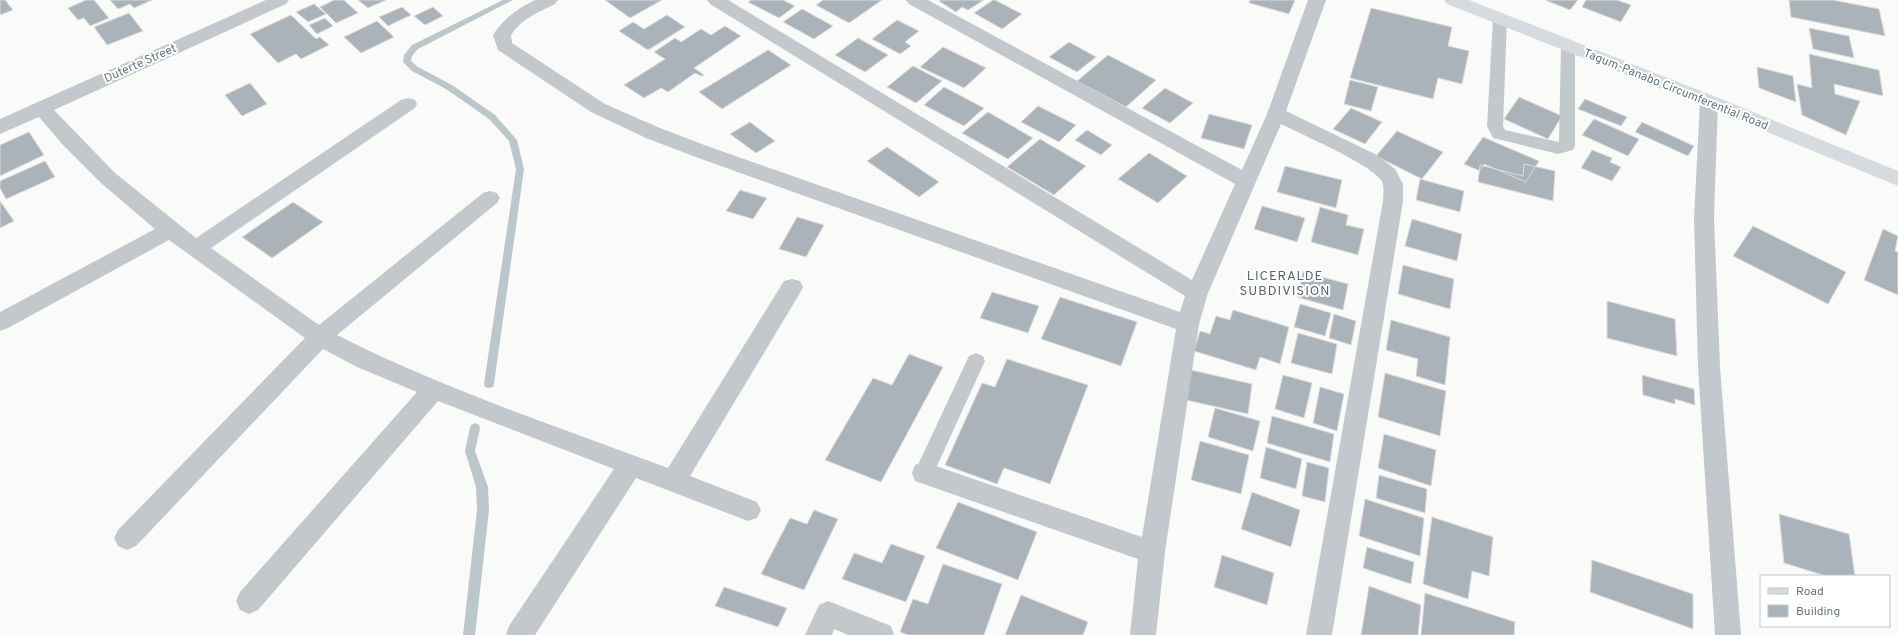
<svg xmlns="http://www.w3.org/2000/svg" width="1898" height="635" font-family="Overpass,sans-serif">
<style>
.lines{fill:none;stroke-linecap:round;stroke-linejoin:round}
.stream{fill:#bbc7cb;fill-rule:evenodd}
.building{fill:#aab3b9;stroke:#dcdcda}
.service{fill:#c3c8cc;fill-rule:evenodd}
.minor{fill:#c3c8cc;fill-rule:evenodd}
.primary{fill:#d6dbdf;fill-rule:evenodd}
.labels{text-anchor:middle;stroke-width:4;stroke-linejoin:round;paint-order:stroke}
.street-label{font-size:12px;fill:#657683;stroke:#fff}
.neighbourhood-label{font-size:13px;letter-spacing:1px;fill:#57646e;stroke:#fff}
</style>
<rect width="100%" height="100%" fill="#fafaf8"/>
<g class="lines">
<path class="stream" d="M503,0H513L418,49L412,56L411,61L418,67L452,85L495,115L517,140L524,169L494,384L493,387L489,388L485,387L484,384L516,169L509,141L489,119L446,89L412,71L403,62L404,55L412,45Z
M475,423L479,425L480,428L475,451L488,487L489,510L475,635H463L477,510L476,487L465,451L470,428L471,425Z"/>
</g>
<path class="building" d="M0,0H5L13,10L0,15Z
M86,0H94L109,18L90,26L84,18L78,20L68,8Z
M110,0H152L134,8L130,4L118,9Z
M334,0H344L358,13L336,23L320,7Z
M358,0H386L368,8Z
M605,0H662L630,18Z
M751,0H783L795,6L779,18L748,2Z
M823,0H882L849,23L816,5Z
M940,0H984L968,10L962,7L956,12L939,1Z
M993,0H995L1022,14L1002,29L974,13Z
M1250,0H1295L1289,14L1249,3Z
M1545,0H1578L1570,10Z
M1586,0H1617L1631,5L1621,22L1582,7Z
M1789,0H1833L1879,9L1885,36L1791,17Z
M314,4L326,14L308,22L296,12Z
M402,7L411,15L388,26L379,17Z
M433,7L443,16L425,25L414,16Z
M1371,8L1452,27L1448,46L1469,51L1462,84L1438,78L1433,99L1350,78Z
M802,9L833,26L814,39L783,22Z
M129,13L143,31L107,45L94,27Z
M291,15L316,39L320,37L329,45L301,59L296,54L278,63L250,34Z
M667,15L685,27L648,50L619,31L633,22L644,29Z
M325,18L333,26L317,34L309,25Z
M897,20L919,31L905,42L911,46L900,54L872,39Z
M377,21L394,37L361,53L344,37Z
M725,26L741,36L694,68L704,75L701,76L695,73L668,92L661,88L644,98L624,85L665,59L654,52L675,38L681,42L701,29L711,35Z
M1809,28L1849,36L1854,58L1813,49Z
M858,38L888,55L865,72L835,55Z
M1069,42L1096,57L1077,72L1049,57Z
M943,47L986,68L964,88L920,67Z
M768,50L791,65L722,109L699,92Z
M1809,54L1879,70L1883,96L1834,84L1835,94L1860,101L1846,135L1802,115L1797,84L1812,88Z
M1108,55L1156,80L1126,107L1077,81Z
M913,66L942,81L916,103L887,87Z
M1757,67L1793,76L1796,102L1759,88Z
M1350,80L1378,87L1371,111L1344,104Z
M250,83L267,104L242,116L225,95Z
M944,87L984,108L964,126L924,105Z
M1165,88L1193,103L1170,123L1142,108Z
M1519,97L1562,116L1548,139L1504,119Z
M1585,99L1627,117L1621,126L1578,109Z
M1038,106L1076,125L1059,142L1021,122Z
M1351,108L1382,122L1365,144L1333,129Z
M988,112L1033,138L1008,159L962,133Z
M1209,114L1252,125L1244,149L1201,138Z
M1594,119L1639,139L1628,156L1582,135Z
M750,122L775,141L756,153L730,134Z
M1642,122L1694,146L1688,156L1635,132Z
M1087,130L1112,145L1101,155L1075,140Z
M1397,131L1443,152L1422,179L1376,156Z
M29,132L44,155L0,176V145Z
M1483,137L1539,161L1526,182L1484,164L1480,171L1464,164Z
M1040,139L1086,166L1054,195L1007,167Z
M887,147L939,182L919,197L867,161Z
M1592,150L1612,158L1610,162L1621,167L1612,181L1581,168Z
M1149,153L1187,176L1158,203L1118,179Z
M45,161L55,177L6,199L0,188V181Z
M1524,164L1555,171L1553,201L1478,182L1480,165L1523,176Z
M1285,166L1342,180L1336,208L1277,192Z
M1420,179L1464,191L1460,212L1416,200Z
M740,190L767,198L753,219L726,211Z
M0,201L14,221L0,228Z
M293,202L323,222L272,258L242,237Z
M1262,206L1305,218L1297,242L1254,229Z
M1320,207L1348,215L1346,225L1364,229L1358,255L1311,242Z
M797,217L824,225L806,257L779,249Z
M1412,219L1462,234L1457,261L1405,246Z
M1753,226L1846,272L1828,304L1733,256Z
M1883,229L1898,236L1895,251L1898,252V295L1864,280Z
M1403,265L1454,279L1450,309L1398,294Z
M1303,272L1348,284L1343,310L1297,297Z
M992,292L1039,306L1028,333L980,318Z
M1060,297L1137,322L1121,366L1041,339Z
M1607,301L1675,319L1677,356L1607,338Z
M1300,304L1331,313L1325,336L1294,327Z
M1233,310L1289,327L1280,364L1260,357L1256,370L1194,351L1200,331L1210,334L1216,316L1230,320Z
M1334,314L1356,321L1351,345L1329,338Z
M1391,320L1450,337L1445,385L1416,376L1418,359L1386,350Z
M1298,333L1337,344L1332,374L1291,363Z
M909,354L943,367L881,482L825,460L873,378L892,385Z
M1007,359L1088,385L1050,484L1004,468L997,484L945,465L982,383L995,387Z
M1191,370L1252,384L1248,414L1186,400Z
M1385,373L1446,391L1440,436L1378,417Z
M1283,375L1312,383L1304,418L1275,409Z
M1642,375L1694,389L1695,405L1675,399V404L1643,395Z
M1320,387L1344,394L1337,431L1313,423Z
M1215,408L1260,421L1253,451L1208,437Z
M1272,416L1334,434L1330,462L1267,443Z
M1384,434L1436,450L1431,486L1378,468Z
M1200,441L1249,455L1241,494L1191,480Z
M1266,447L1302,459L1296,489L1260,478Z
M1307,462L1329,468L1325,502L1302,496Z
M1379,475L1427,489L1425,513L1376,498Z
M1252,492L1300,510L1291,547L1241,529Z
M1365,499L1424,518L1420,556L1359,536Z
M958,502L1037,532L1018,580L936,548Z
M814,510L838,519L804,590L761,574L790,518L807,524Z
M1779,514L1849,534L1855,576H1826L1784,563Z
M1432,517L1493,537L1489,576L1472,571L1468,599L1423,584Z
M891,544L925,556L906,602L842,579L854,553L882,563Z
M1367,547L1414,562L1411,584L1363,568Z
M1222,555L1274,573L1267,605L1214,587Z
M1592,560L1693,594V629L1590,592Z
M943,564L1002,584L984,635H908L900,632L913,599L928,604Z
M1369,586L1421,605L1418,635H1361Z
M724,587L787,608L778,627L715,606Z
M1425,593L1515,622L1514,635H1421Z
M1021,595L1088,622L1083,635H1005Z"/>
<g class="lines">
<path class="service" d="M1500,15L1505,16L1507,19L1503,126L1505,130L1559,142L1561,46L1563,43H1573L1575,46V146L1573,150L1558,154L1493,138L1487,126L1493,19L1495,16Z
M976,353L983,356L985,361L931,479L924,482L917,479L914,473L917,467L969,356Z"/>
<path class="minor" d="M266,0H289L286,4L54,110L115,173L196,238L401,100L408,98L415,100L417,104L415,108L211,248L319,325L483,193L490,191L497,193L500,198L497,203L337,335C443,389 559,427 668,468L784,281L792,279L800,281L803,287L800,293L690,476L757,502L761,510L757,518L748,521L636,478L535,635H506L509,626L614,469L438,401L258,610L249,614L240,610L236,601L240,592L417,392L357,367L323,349L136,546L127,550L118,546L114,538L118,530L305,338L169,240L8,328L0,331V312L155,229L101,183L63,145L39,117L0,134V119Z
M535,0H558L555,4C539,12 521,19 511,35L512,43L605,104L660,128L707,146L1180,312L1185,296L710,4L707,0H728L1192,280L1235,184L909,4L906,0H928L1242,170L1267,114L1308,0H1326L1286,111L1377,155L1395,169L1403,184V201L1332,635H1306L1383,201C1383,194 1385,185 1381,180C1370,164 1301,134 1281,124L1208,293L1199,324L1165,552L1156,635H1130L1138,559L915,481L912,473L915,465L924,462L1142,537L1176,329L693,156L646,138L591,112L498,50L493,35C504,18 517,9 535,0Z
M1709,95L1716,97L1718,101L1714,218L1720,367L1741,635H1715L1698,367L1694,218L1700,101L1702,97Z
M828,601L891,626L894,635H848L834,629L832,635H805L819,605Z"/>
<path class="primary" d="M1444,0H1469L1716,97L1898,171V186L1702,105L1447,4Z"/>
</g>
<g class="labels">
<g class="street-label">
<text transform="translate(140 63) rotate(-24)" y="4">Duterte Street</text>
<text transform="translate(1676 89) rotate(22)" y="4">Tagum-Panabo Circumferential Road</text>
</g>
<g class="neighbourhood-label">
<text x="1285" y="280">LICERALDE<tspan x="1285" dy="15">SUBDIVISION</tspan></text>
</g>
</g>
<rect x="1760" y="575" width="130" height="52" fill="#ffffff" stroke="#c1c8cd"/>
<rect x="1768" y="588" width="20" height="6" fill="#d6dbdf" stroke="#c1c8cd"/>
<text x="1796" y="595" font-size="12" fill="#657683">Road</text>
<rect x="1768" y="605" width="20" height="12" fill="#aab3b9" stroke="#c1c8cd"/>
<text x="1796" y="615" font-size="12" fill="#657683">Building</text>
</svg>
